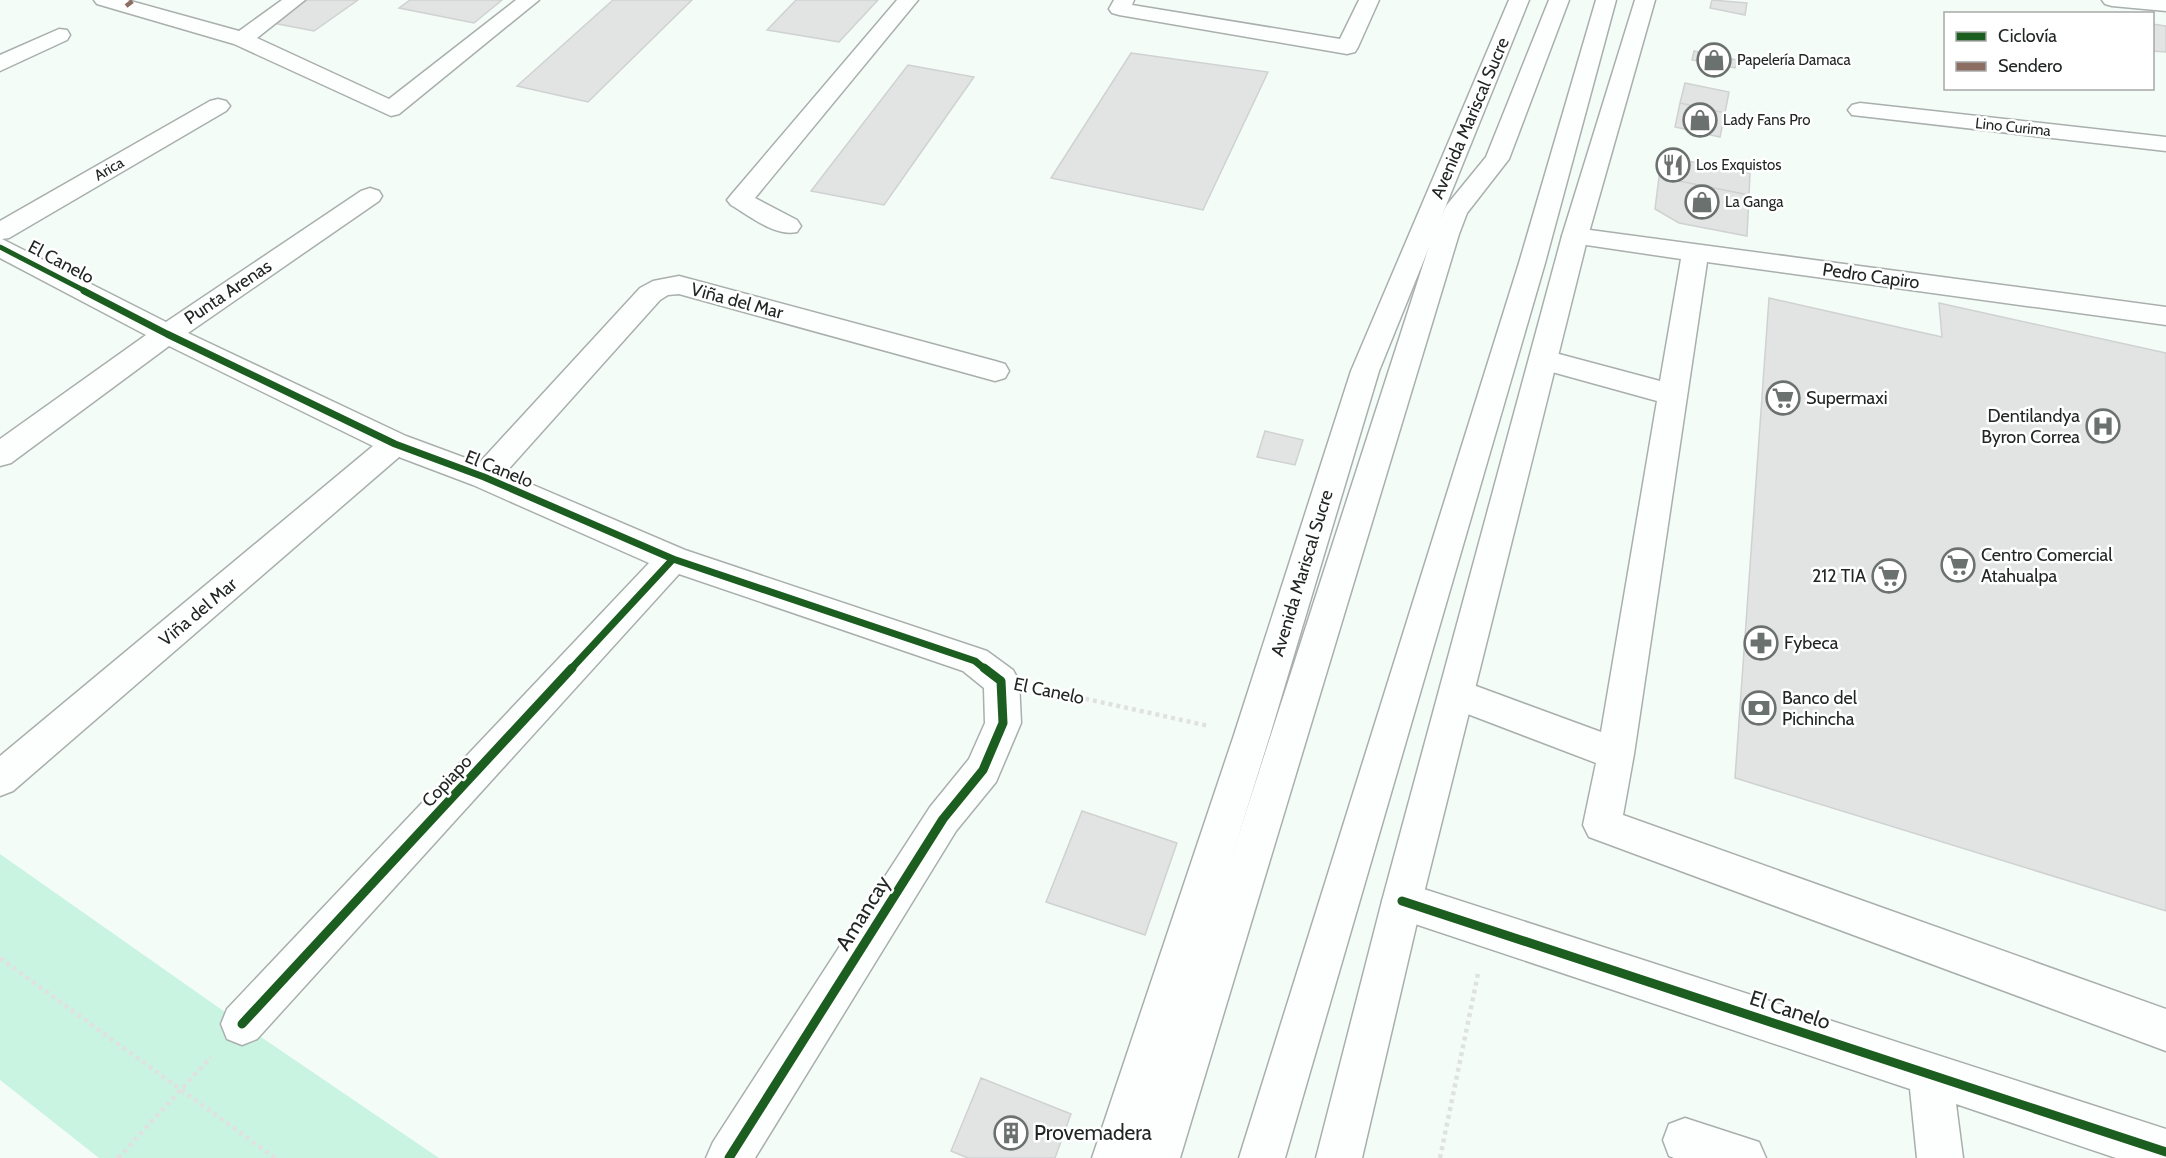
<svg xmlns="http://www.w3.org/2000/svg" width="2166" height="1158" font-family="Cabin,sans-serif">
<style>
.green{fill:#caf4e2}
.building{fill:#e2e4e4;stroke:#d0d2d2;stroke-width:1.5}
.lines{fill:none;stroke-linecap:round;stroke-linejoin:round}
.minor-casing{stroke:#a9afac;stroke-width:3}
.major-casing{stroke:#a9afac;stroke-width:3}
.path{stroke:#dfe2e0;stroke-width:4.5;stroke-dasharray:4 4;stroke-linecap:butt}
.minor{fill:#fdfffe;fill-rule:evenodd}
.major{fill:#fdfffe;fill-rule:evenodd}
.quiet{stroke:#8d6e63;stroke-width:4.5;stroke-dasharray:8 4.5;stroke-linecap:butt}
.cycleway-far2-casing{stroke:#fff;stroke-width:8}
.cycleway-far1-casing{stroke:#fff;stroke-width:10}
.cycleway-casing{stroke:#fff;stroke-width:13}
.cycleway-far2{stroke:#1b5e20;stroke-width:5}
.cycleway-far1{stroke:#1b5e20;stroke-width:7}
.cycleway{stroke:#1b5e20;stroke-width:9}
.labels{text-anchor:middle;stroke-width:5;stroke-linejoin:round;paint-order:stroke}
.far-poi-label{font-size:15px;fill:#212624;stroke:#fff;text-anchor:start}
.far-street-label{font-size:15px;fill:#212624;stroke:#fff}
.street-label{font-size:18px;fill:#212624;stroke:#fff}
.poi-label{font-size:18px;fill:#212624;stroke:#fff;text-anchor:start}
.near-street-label{font-size:21px;fill:#212624;stroke:#fff}
.near-poi-label{font-size:21px;fill:#212624;stroke:#fff;text-anchor:start}
</style>
<rect width="100%" height="100%" fill="#f4fcf8"/>
<path class="green" d="M0,854L242,1024L439,1158H99L0,1080Z"/>
<path class="building" d="M307,0H358L314,31L273,23Z
M410,0H502L474,23L399,8Z
M613,0H692L588,102L517,86Z
M796,0H878L839,42L767,30Z
M1712,0L1747,3L1745,15L1710,8Z
M2152,24L2166,26V52L2152,51Z
M1694,51L1737,60L1735,68L1692,60Z
M1131,53L1268,72L1203,210L1051,178Z
M908,65L974,77L884,205L811,191Z
M1685,83L1729,92L1725,113L1680,103Z
M1680,103L1725,113L1720,137L1675,127Z
M1662,156L1750,173L1749,195L1659,177Z
M1659,177L1749,195L1747,236L1679,223L1655,209Z
M1769,298L1942,337L1939,303L2166,353V911L1735,778Z
M1265,431L1303,440L1295,465L1257,457Z
M1082,811L1177,843L1145,935L1046,902Z
M981,1078L1071,1114L1055,1158H968L951,1151Z"/>
<g class="lines">
<g class="minor-casing">
<path id="minor" d="M94,0H127L239,31L282,0H305L257,38L389,99L516,0H539L399,114L391,116L234,44L97,4Z
M897,0H918L755,198L797,220L801,226L797,232C775,237 750,216 731,205L727,200L731,195Z
M1114,0H1134L1132,5L1340,39L1359,0H1379L1358,47L1355,52L1347,54L1119,15L1112,13L1109,9Z
M1549,0H1569L1509,159L1467,213L1459,234L1180,1158H1134L1433,234L1446,206L1486,157Z
M1596,0H1616L1545,263L1285,1158H1239L1519,263Z
M59,29L67,30L70,35L67,40L0,71V55Z
M218,99L226,101L230,106L226,111L9,238L2,239L166,322L361,191L370,188L379,191L382,196L379,201L188,333L406,436L479,463L640,288L653,281L679,276L995,361L1005,364L1009,371L1005,378L995,381L679,294L668,295L660,300L505,473L685,550L987,651L1013,670L1019,681L1021,723L996,782L956,831L755,1158H706L713,1142L930,807L969,759L985,723L984,688L963,671L679,574L257,1039L242,1045L227,1039L221,1024L227,1009L649,563L473,485L399,457L13,791L0,796V756L373,446L169,346L11,463L0,466V439L146,335L0,258V221L210,101Z
M1860,103L2166,137V151L1852,115L1848,110L1852,105Z
M1575,228L2166,307V325L1707,262L1634,754L1623,815L2166,1009V1051L1589,837L1583,825L1596,763L1444,705L1439,694L1444,683L1457,679L1601,732L1657,401L1534,367L1530,360L1534,353L1544,350L1660,381L1681,259L1566,242L1562,236L1566,230Z
M1402,882L2166,1129V1158H2116L1956,1104L1963,1158H1917L1910,1089L1388,915L1382,901L1388,887Z
M1685,1118L1759,1142L1766,1158H1674L1669,1156L1663,1140L1669,1124Z"/>
</g>
<g class="major-casing">
<path id="major" d="M1509,0H1529L1379,371L1270,735L1138,1158H1092L1234,735L1351,371Z
M1635,0H1655L1588,236L1422,901L1362,1158H1316L1382,901L1562,236Z
M2102,0H2166V11L2112,6L2105,4Z"/>
</g>
<path class="path" d="M1046,690L1209,726
M0,958L275,1158
M118,1158L211,1057
M1440,1158L1478,974"/>
<use href="#minor" class="minor"/>
<use href="#major" class="major"/>
<path class="quiet" d="M126,6L134,0"/>
<g class="cycleway-far2-casing">
<path id="cycleway-far2" d="M0,247L87,292"/>
</g>
<g class="cycleway-far1-casing">
<path id="cycleway-far1" d="M84,291L167,334L395,444L484,477L673,559L975,661L986,670
M570,670L673,559"/>
</g>
<g class="cycleway-casing">
<path id="cycleway" d="M1402,901L2166,1152
M242,1024L572,668
M729,1158L943,819L983,770L1003,723L1001,681L984,668"/>
</g>
<use href="#cycleway-far2" class="cycleway-far2"/>
<use href="#cycleway-far1" class="cycleway-far1"/>
<use href="#cycleway" class="cycleway"/>
</g>
<defs>
<g id="shop-ring" transform="scale(1.725)"><circle r="9.5" fill="#fff" stroke="#6b716e" stroke-width="1.5"/><path d="M-5-2.5h2.3a2.7 3.5 0 0 1 5.4 0H5L5.5 6h-11ZM-1.5-2.5h3a1.5 2.3 0 0 0-3 0Z" fill="#6b716e"/></g>
<g id="restaurant-ring" transform="scale(1.725)"><circle r="9.5" fill="#fff" stroke="#6b716e" stroke-width="1.5"/><path d="M-5-6h1v4h1v-4h1v4h1v-4h1v5L-1.5 .5V6h-2V.5L-5-1ZM5-6V6H3V1.5H1.5Q1.5-4 5-6Z" fill="#6b716e"/></g>
<g id="supermarket-ring" transform="scale(1.725)"><circle r="9.5" fill="#fff" stroke="#6b716e" stroke-width="1.5"/><path d="M-6-5.5h2.5l.6 2H6L4.5 2H-2.5L-4.4-4H-6ZM-1.5 3.2a1.3 1.3 0 1 0 .1 0ZM3 3.2a1.3 1.3 0 1 0 .1 0Z" fill="#6b716e"/></g>
<g id="hospital-ring" transform="scale(1.725)"><circle r="9.5" fill="#fff" stroke="#6b716e" stroke-width="1.5"/><path d="M-5-5h3v3.5h4V-5h3V5h-3V1.5h-4V5h-3Z" fill="#6b716e"/></g>
<g id="pharmacy-ring" transform="scale(1.725)"><circle r="9.5" fill="#fff" stroke="#6b716e" stroke-width="1.5"/><path d="M-2-6h4v4h4v4h-4v4h-4v-4h-4v-4h4Z" fill="#6b716e"/></g>
<g id="bank-ring" transform="scale(1.725)"><circle r="9.5" fill="#fff" stroke="#6b716e" stroke-width="1.5"/><path d="M-6-4H6V4H-6ZM0-2.3a2.3 2.3 0 1 0 0 4.6a2.3 2.3 0 1 0 0-4.6Z" fill="#6b716e"/></g>
<g id="building-ring" transform="scale(1.725)"><circle r="9.5" fill="#fff" stroke="#6b716e" stroke-width="1.5"/><path d="M-4-6H4V6H1V3H-1V6H-4ZM-2.5-4.3h1.7v1.8h-1.7ZM.8-4.3h1.7v1.8H.8ZM-2.5-1h1.7V.8h-1.7ZM.8-1h1.7V.8H.8Z" fill="#6b716e"/></g>
</defs>
<g fill-rule="evenodd">
<use href="#shop-ring" x="1714" y="60"/>
<use href="#shop-ring" x="1700" y="120"/>
<use href="#restaurant-ring" x="1673" y="165"/>
<use href="#shop-ring" x="1702" y="202"/>
<use href="#supermarket-ring" x="1783" y="398"/>
<use href="#hospital-ring" x="2103" y="426"/>
<use href="#supermarket-ring" x="1958" y="565"/>
<use href="#supermarket-ring" x="1889" y="576"/>
<use href="#pharmacy-ring" x="1761" y="643"/>
<use href="#bank-ring" x="1759" y="708"/>
<use href="#building-ring" x="1011" y="1133"/>
</g>
<g class="labels">
<g class="far-poi-label">
<text x="1737" y="65">Papelería Damaca</text>
<text x="1723" y="125">Lady Fans Pro</text>
<text x="1696" y="170">Los Exquistos</text>
<text x="1725" y="207">La Ganga</text>
</g>
<g class="far-street-label">
<text transform="translate(2013 127) rotate(6)" y="5">Lino Curima</text>
<text transform="translate(109 169) rotate(-30)" y="5">Arica</text>
</g>
<g class="street-label">
<text transform="translate(1470 118) rotate(-67)" y="6">Avenida Mariscal Sucre</text>
<text transform="translate(61 262) rotate(28)" y="6">El Canelo</text>
<text transform="translate(1871 276) rotate(8)" y="6">Pedro Capiro</text>
<text transform="translate(228 292) rotate(-34)" y="6">Punta Arenas</text>
<text transform="translate(737 301) rotate(15)" y="6">Viña del Mar</text>
<text transform="translate(499 469) rotate(22)" y="6">El Canelo</text>
<text transform="translate(1302 573) rotate(-73)" y="6">Avenida Mariscal Sucre</text>
<text transform="translate(198 612) rotate(-40)" y="6">Viña del Mar</text>
<text transform="translate(1049 691) rotate(12)" y="6">El Canelo</text>
<text transform="translate(447 781) rotate(-47)" y="6">Copiapo</text>
</g>
<g class="poi-label">
<text x="1806" y="404">Supermaxi</text>
<text x="2080" y="422" text-anchor="end">Dentilandya<tspan x="2080" dy="21">Byron Correa</tspan></text>
<text x="1981" y="561">Centro Comercial<tspan x="1981" dy="21">Atahualpa</tspan></text>
<text x="1866" y="582" text-anchor="end">212 TIA</text>
<text x="1784" y="649">Fybeca</text>
<text x="1782" y="704">Banco del<tspan x="1782" dy="21">Pichincha</tspan></text>
</g>
<g class="near-street-label">
<text transform="translate(863 913) rotate(-58)" y="7">Amancay</text>
<text transform="translate(1790 1010) rotate(18)" y="7">El Canelo</text>
</g>
<g class="near-poi-label">
<text x="1034" y="1140">Provemadera</text>
</g>
</g>
<rect x="1944" y="12" width="210" height="78" fill="#ffffff" stroke="#a6a8a7" stroke-width="1.5"/>
<rect x="1956" y="32" width="30" height="9" fill="#1b5e20" stroke="#a6a8a7" stroke-width="1.5"/>
<text x="1998" y="42" font-size="18" fill="#212624">Ciclovía</text>
<rect x="1956" y="62" width="30" height="9" fill="#8d6e63" stroke="#a6a8a7" stroke-width="1.5"/>
<text x="1998" y="72" font-size="18" fill="#212624">Sendero</text>
</svg>
